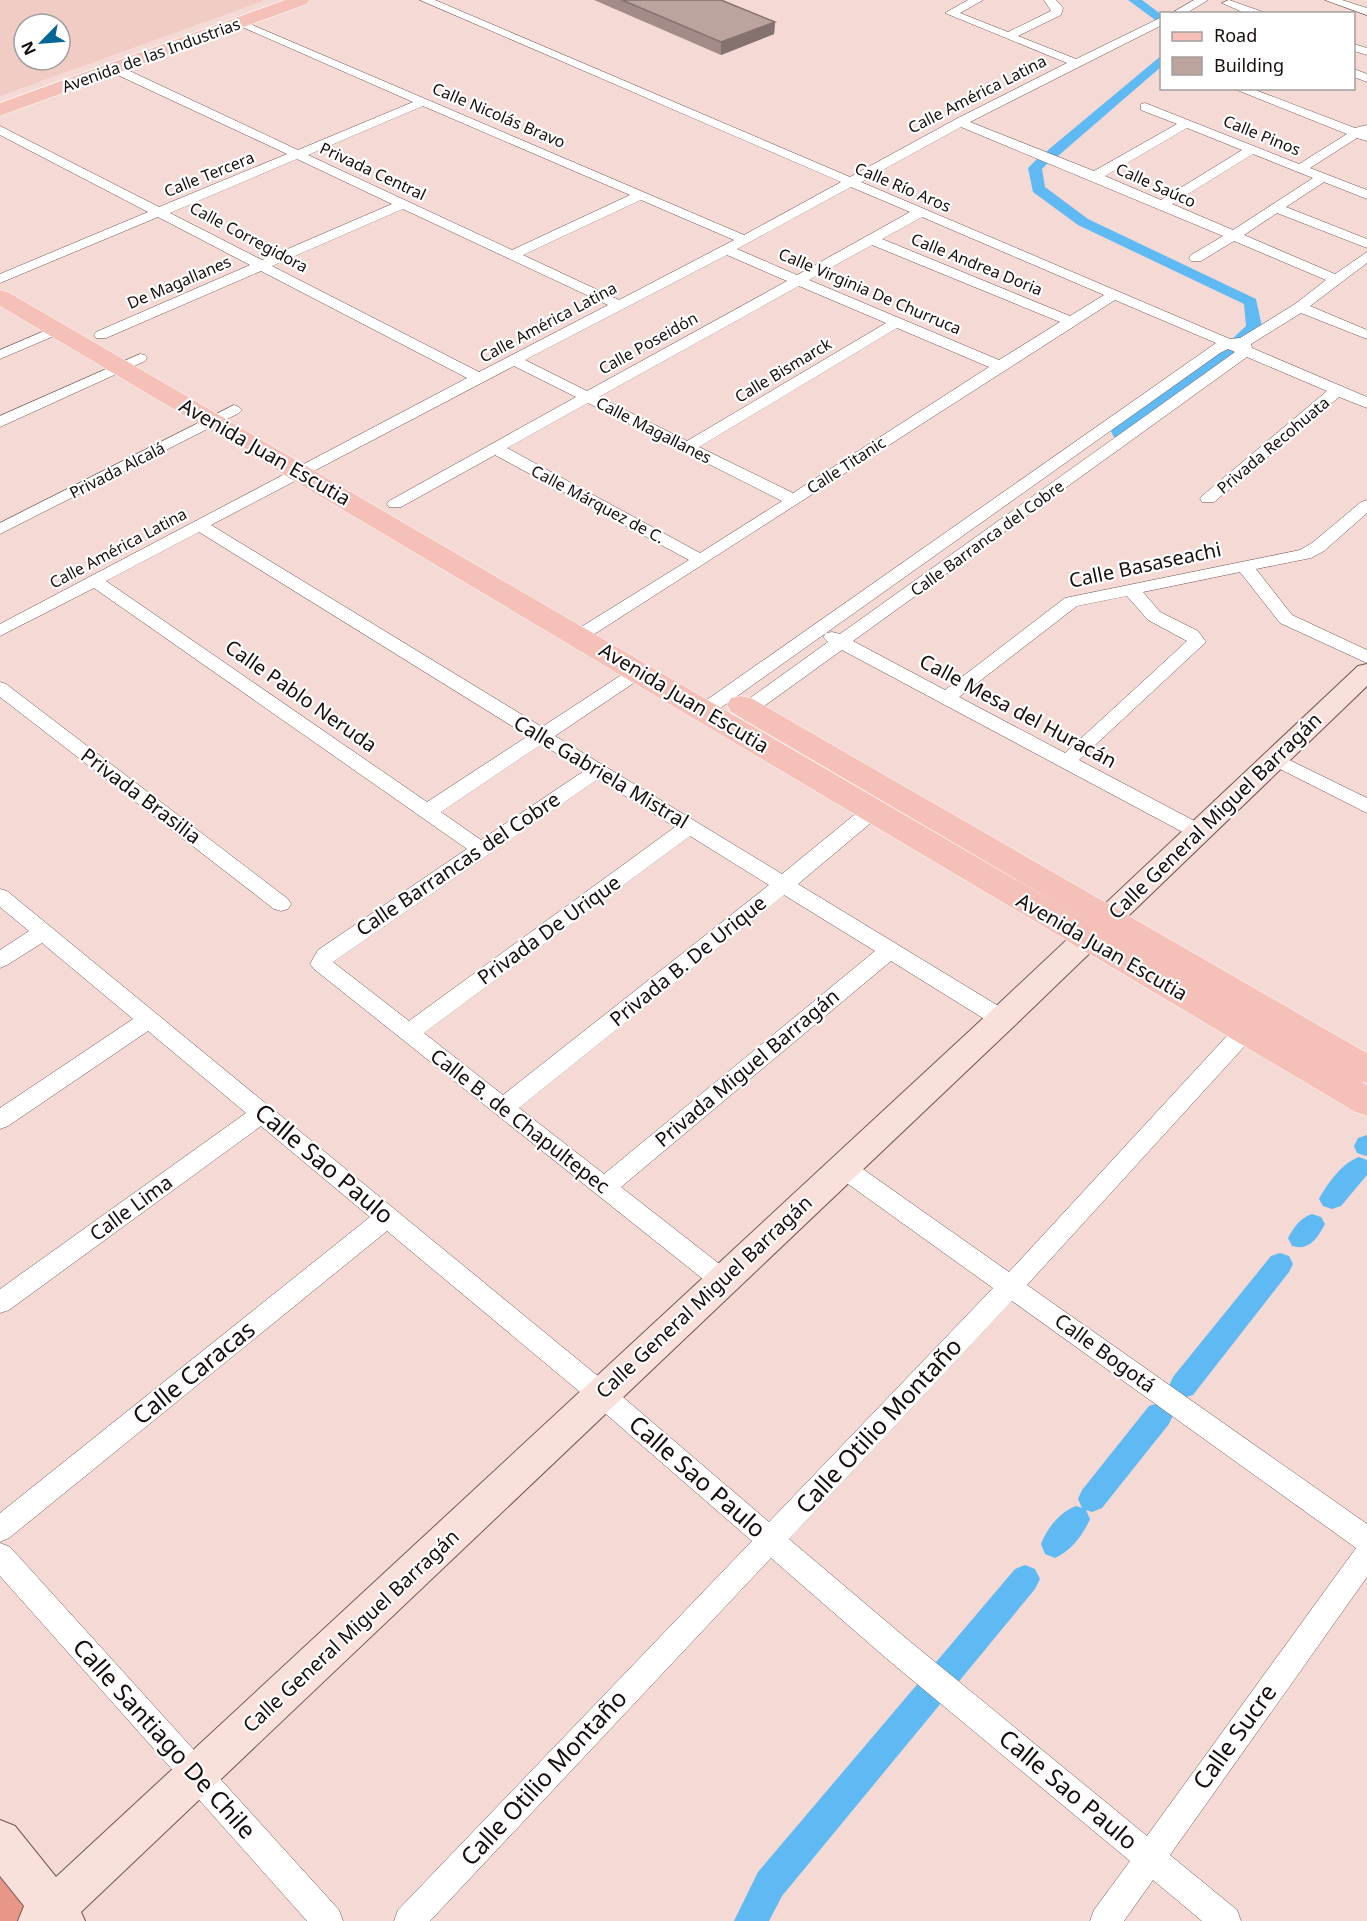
<svg xmlns="http://www.w3.org/2000/svg" width="1367" height="1921" font-family="'Noto Sans',sans-serif">
	<style>
		.built { fill: #f0ccc5; fill-rule: evenodd }
		.green { fill: #e89688 }
		.lines { fill: none; stroke-linecap: round; stroke-linejoin: round }
		.canal { fill: #5fbaf4; fill-rule: evenodd }
		.street-casing { stroke: #6e5753; stroke-width: 1 }
		.secondary-casing { stroke: #6e5753; stroke-width: 2 }
		.primary-casing { stroke: #fff; stroke-width: 1 }
		.street { fill: #fff; fill-rule: evenodd }
		.secondary { fill: #fae0db; fill-rule: evenodd }
		.primary { fill: #f5c0b7; fill-rule: evenodd }
		.wall { fill: #a38c88 }
		.shaded-wall { fill: #84726f }
		.building { fill: #bda39e; stroke: #84726f; stroke-width: 1.5 }
		.labels { text-anchor: middle; stroke-width: 4.5; stroke-linejoin: round; paint-order: stroke }
		.far-street-label { font-size: 16px; fill: #160d0c; stroke: #fff }
		.street-label { font-size: 20px; fill: #160d0c; stroke: #fff }
		.near-street-label { font-size: 24px; fill: #160d0c; stroke: #fff }
	</style>
	<rect width="100%" height="100%" fill="#f5d9d4"/>
	<path class="built" d="M0 0H266L0 96ZM24 24H60V60H24Z"/>
	<path class="green" d="M0 1841 40 1921H0Z"/>
	<g class="lines">
		<path class="canal" d="M1128 0H1142L1162 15V25Z
			M1162 55V66L1058 156H1048L1046 153 1048 150Z
			M1043 157 1050 161 1042 169 1045 187 1088 219 1256 299 1262 327 1247 341H1235L1233 338 1246 326 1244 304 1078 225 1033 192 1028 168 1038 158Z
			M1232 342 1240 347 1223 364 1128 432 1126 437H1114L1111 431 1113 427 1211 358 1226 344Z
			M1367 1135V1155L1366 1156 1357 1153 1354 1146 1358 1138Z
			M1359 1157 1367 1160V1175L1341 1206 1332 1209 1323 1206 1319 1199C1327 1184 1343 1162 1359 1157Z
			M1312 1214 1321 1217 1325 1224C1317 1239 1309 1251 1292 1246L1288 1238C1294 1227 1300 1218 1312 1214Z
			M1280 1253 1289 1256 1293 1264 1289 1272 1193 1395 1183 1398 1173 1395 1169 1386 1173 1377 1271 1256Z
			M1159 1403 1169 1406 1173 1415 1169 1424 1102 1508 1092 1512 1086 1510 1090 1519C1083 1535 1071 1551 1055 1558L1045 1554 1041 1544C1047 1528 1060 1512 1076 1506L1082 1508 1078 1499 1082 1490 1149 1406Z
			M1025 1565 1035 1569 1040 1579 1035 1589 782 1896 769 1921H734L758 1872 1015 1569Z"/>
		<g class="street-casing">
			<path id="street" d="M420 0H435L850 177 956 119 1067 63 945 13 968 0H983L960 13 1008 32 1051 11 1044 0H1056L1063 8 1061 15 1018 36 1076 59 1162 17V25L970 122 1094 171 1177 124 1141 110V104L1145 103 1299 164 1347 134 1232 88H1250L1355 128 1367 125V141L1357 138 1310 168 1367 190V199L1324 182 1286 207 1367 239V248L1277 213 1244 235 1335 274 1367 252V263L1310 306 1367 330V339L1301 313 1251 344 1252 348 1367 397V408L1339 397 1214 502H1202L1200 499 1202 496 1327 391 1247 357 853 641 945 690 1065 598 1300 550 1312 543 1361 502 1367 500V513L1324 551 1311 558 1256 569 1292 615 1367 650V663L1280 623 1240 572 1143 592 1160 612 1198 631 1206 642 1079 760 1204 826 1207 831 1204 836 1197 838 1190 836 842 650 735 727H721L719 723 721 719 828 642 823 637 826 633 832 632 840 634 1235 352 1228 349 1220 353 712 714H698L696 710 698 706 1216 343 1115 300 585 640H573L570 636 573 632 689 560 495 455 401 507H389L387 504 389 501 576 397 514 366 211 525 542 727 632 668H644L647 672 644 676 555 736 782 874 865 806 872 804 879 806 882 811 879 816 798 884 1010 1013 1013 1019 1010 1025 1002 1027 994 1025 891 961 621 1187 731 1273 734 1280 731 1287 722 1290 713 1287 314 969 310 964 318 950 467 849 94 588 0 636V624L467 378 261 271 106 338H96L94 335 96 332 250 265 158 217 0 283V274L148 212 0 135V126L159 207 287 154 109 71V65H117L298 150 413 102 233 23 239 20 243 21 744 235 841 182ZM423 106 630 195 512 250 308 155ZM961 127 1223 236 1191 255 1189 258 1191 261H1201L1234 241 1326 280 1295 304 1240 338 1230 339 861 182ZM1187 128 1242 150 1161 200 1105 176ZM1253 154 1313 178 1233 230 1172 204ZM297 159 392 204 262 260 170 213ZM851 187 910 212 797 275 737 249ZM641 200 734 240 619 300 523 255ZM403 209 608 305 479 372 272 266ZM922 217 1104 295 1070 316 882 239ZM872 245 1060 322 999 360 809 280ZM727 255 787 281 587 391 525 360ZM799 286 886 323 687 441 599 397ZM897 328 989 367 793 493 699 447ZM588 403 782 501 700 553 507 448ZM199 532 528 736 427 802 106 581ZM1127 596 1148 620 1187 641 1065 753 959 697 1077 606ZM542 744 584 771 481 840 441 812ZM598 779 675 827 409 1021 333 962ZM690 836 769 885 503 1095 424 1033ZM784 895 875 951 604 1174 519 1108Z
				M1194 0H1208L1185 14H1170Z
				M1229 0 1263 12 1264 14H1247L1222 3Z
				M1325 0H1342L1367 8V15Z
				M1354 44 1367 48V55L1354 51Z
				M1354 69 1367 74V82L1354 77Z
				M56 326 61 327 63 330 61 333 0 359V350Z
				M140 354 145 355 147 358 145 361 0 427V416Z
				M234 405 239 407 242 410 239 413 0 534V523Z
				M0 682 6 684 288 899 291 904 288 909 281 911 274 909 0 697Z
				M1275 753 1367 798V813L1268 763 1266 759 1268 755Z
				M0 889 7 891 610 1386 769 1522 993 1288 834 1174 830 1167 834 1160 842 1158 850 1160 1009 1272 1237 1025 1245 1023 1253 1025 1256 1031 1253 1037 1027 1285 1367 1524V1577L1170 1855 1237 1910 1241 1921H1202L1153 1880 1124 1921H1090L1094 1910 1130 1861 887 1659 771 1558 430 1921H394L398 1910 752 1541 592 1402 387 1231 9 1538 0 1542V1513L370 1217 261 1126 9 1310 0 1313V1289L246 1113 148 1031 8 1126 0 1129V1108L133 1019 42 943 7 965 0 968V950L29 931 0 907ZM1012 1301 1356 1548 1147 1836 907 1639 789 1539Z
				M0 1543 10 1547 339 1910 343 1921H307L0 1576Z"/>
		</g>
		<g class="secondary-casing">
			<path id="secondary" d="M1367 664V686L1013 1027 81 1912 85 1921H18L24 1906 0 1876V1820L15 1826 56 1877 991 1011 1358 666Z"/>
		</g>
		<g class="primary-casing">
			<path id="primary" d="M285 0H310L307 4 0 116V103Z
				M0 290 8 292 1097 927 731 712 727 705 731 698 741 696 751 698 1367 1053V1083L1361 1082 1367 1085V1116L1355 1112 0 306Z"/>
		</g>
		<use href="#street" class="street"/>
		<use href="#secondary" class="secondary"/>
		<use href="#primary" class="primary"/>
	</g>
	<path class="wall" d="M594 0H721L775 22 774 34 721 55Z"/>
	<path class="shaded-wall" d="M775 22 774 34 721 55V42Z"/>
	<path class="building" d="M622 0H721L775 22 721 42Z"/>
	<g class="labels">
		<g class="far-street-label">
			<text transform="translate(151 55) rotate(-20)" y="6">Avenida de las Industrias</text>
			<text transform="translate(977 94) rotate(-27)" y="6">Calle América Latina</text>
			<text transform="translate(499 115) rotate(23)" y="6">Calle Nicolás Bravo</text>
			<text transform="translate(1262 135) rotate(22)" y="6">Calle Pinos</text>
			<text transform="translate(373 171) rotate(25)" y="6">Privada Central</text>
			<text transform="translate(209 174) rotate(-22)" y="6">Calle Tercera</text>
			<text transform="translate(1156 185) rotate(24)" y="6">Calle Saúco</text>
			<text transform="translate(903 187) rotate(23)" y="6">Calle Río Aros</text>
			<text transform="translate(249 237) rotate(28)" y="6">Calle Corregidora</text>
			<text transform="translate(977 264) rotate(22)" y="6">Calle Andrea Doria</text>
			<text transform="translate(179 282) rotate(-23)" y="6">De Magallanes</text>
			<text transform="translate(870 291) rotate(23)" y="6">Calle Virginia De Churruca</text>
			<text transform="translate(548 322) rotate(-28)" y="6">Calle América Latina</text>
			<text transform="translate(648 343) rotate(-29)" y="6">Calle Poseidón</text>
			<text transform="translate(783 370) rotate(-31)" y="6">Calle Bismarck</text>
			<text transform="translate(654 430) rotate(27)" y="6">Calle Magallanes</text>
			<text transform="translate(1273 445) rotate(-40)" y="6">Privada Recohuata</text>
			<text transform="translate(846 465) rotate(-33)" y="6">Calle Titanic</text>
			<text transform="translate(117 470) rotate(-27)" y="6">Privada Alcalá</text>
			<text transform="translate(598 504) rotate(28)" y="6">Calle Márquez de C.</text>
			<text transform="translate(987 538) rotate(-36)" y="6">Calle Barranca del Cobre</text>
			<text transform="translate(118 548) rotate(-28)" y="6">Calle América Latina</text>
		</g>
		<g class="street-label">
			<text transform="translate(265 452) rotate(30)" y="7">Avenida Juan Escutia</text>
			<text transform="translate(1145 565) rotate(-12)" y="7">Calle Basaseachi</text>
			<text transform="translate(301 696) rotate(35)" y="7">Calle Pablo Neruda</text>
			<text transform="translate(684 698) rotate(31)" y="7">Avenida Juan Escutia</text>
			<text transform="translate(1018 711) rotate(28)" y="7">Calle Mesa del Huracán</text>
			<text transform="translate(601 772) rotate(31)" y="7">Calle Gabriela Mistral</text>
			<text transform="translate(141 796) rotate(37)" y="7">Privada Brasilia</text>
			<text transform="translate(1215 816) rotate(-44)" y="7">Calle General Miguel Barragán</text>
			<text transform="translate(458 864) rotate(-34)" y="7">Calle Barrancas del Cobre</text>
			<text transform="translate(549 930) rotate(-36)" y="7">Privada De Urique</text>
			<text transform="translate(1102 947) rotate(30)" y="7">Avenida Juan Escutia</text>
			<text transform="translate(688 961) rotate(-39)" y="7">Privada B. De Urique</text>
			<text transform="translate(747 1068) rotate(-40)" y="7">Privada Miguel Barragán</text>
			<text transform="translate(520 1121) rotate(38)" y="7">Calle B. de Chapultepec</text>
			<text transform="translate(131 1208) rotate(-36)" y="7">Calle Lima</text>
			<text transform="translate(704 1297) rotate(-43)" y="7">Calle General Miguel Barragán</text>
			<text transform="translate(1105 1353) rotate(36)" y="7">Calle Bogotá</text>
			<text transform="translate(351 1631) rotate(-43)" y="7">Calle General Miguel Barragán</text>
		</g>
		<g class="near-street-label">
			<text transform="translate(324 1164) rotate(40)" y="8">Calle Sao Paulo</text>
			<text transform="translate(194 1373) rotate(-39)" y="8">Calle Caracas</text>
			<text transform="translate(879 1426) rotate(-47)" y="8">Calle Otilio Montaño</text>
			<text transform="translate(697 1477) rotate(41)" y="8">Calle Sao Paulo</text>
			<text transform="translate(1235 1737) rotate(-54)" y="8">Calle Sucre</text>
			<text transform="translate(164 1739) rotate(48)" y="8">Calle Santiago De Chile</text>
			<text transform="translate(544 1778) rotate(-47)" y="8">Calle Otilio Montaño</text>
			<text transform="translate(1068 1790) rotate(40)" y="8">Calle Sao Paulo</text>
		</g>
	</g>
	<rect x="1160" y="12" width="195" height="78" fill="#ffffff" stroke="#a29e9e" stroke-width="1.5"/>
	<rect x="1172" y="32" width="30" height="9" fill="#f5c0b7" stroke="#a29e9e" stroke-width="1.5"/>
	<text x="1214" y="42" font-size="18" fill="#160d0c">Road</text>
	<rect x="1172" y="57" width="30" height="18" fill="#bda39e" stroke="#a29e9e" stroke-width="1.5"/>
	<text x="1214" y="72" font-size="18" fill="#160d0c">Building</text>
	<g transform="translate(42 42) rotate(245)"><circle r="28" fill="#ffffff" stroke="#a29e9e" stroke-width="1.5"/>
	<path d="M0-4.5L10 22L0 15L-10 22Z" fill="#066696"/>
	<text y="-9" font-size="16" font-weight="bold" text-anchor="middle" fill="#160d0c">N</text>
	</g>
</svg>
